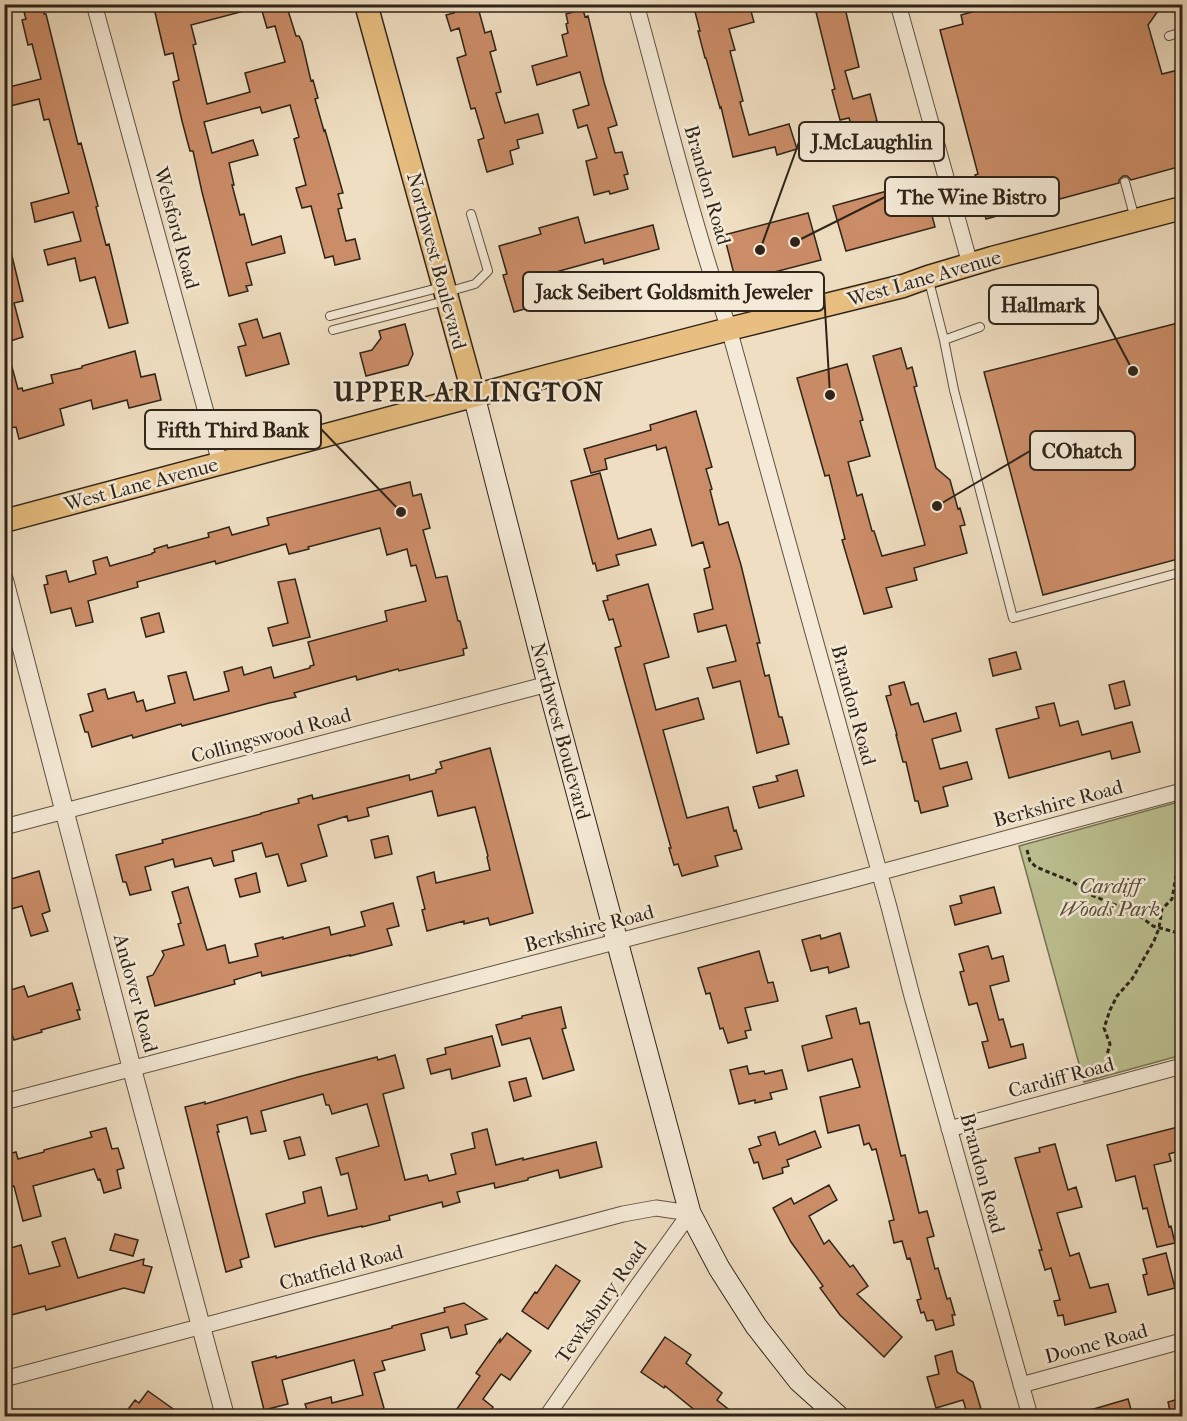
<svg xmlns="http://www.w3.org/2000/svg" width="1187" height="1421" font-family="'IM FELL French Canon',serif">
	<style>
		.green { fill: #bcc091; stroke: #757255; stroke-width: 1.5 }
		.building { fill: #cb8d68; stroke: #2e2419; stroke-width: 1.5 }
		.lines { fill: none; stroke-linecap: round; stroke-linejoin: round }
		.service-casing { stroke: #5e5243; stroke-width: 10 }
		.minor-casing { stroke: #5e5243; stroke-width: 17 }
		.tertiary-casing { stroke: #5e5243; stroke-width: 20 }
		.secondary-casing { stroke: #2e2419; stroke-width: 23 }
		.primary-casing { stroke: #2e2419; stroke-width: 25 }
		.path { stroke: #2e2419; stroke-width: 3; stroke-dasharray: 4.5 3; stroke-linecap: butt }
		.service { stroke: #f5ead7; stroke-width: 8 }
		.minor { stroke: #f5ead7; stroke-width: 15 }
		.tertiary { stroke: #f5ead7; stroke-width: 18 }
		.secondary { stroke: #f5ead7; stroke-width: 21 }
		.primary { stroke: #e8bf80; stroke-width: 22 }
		.labels { text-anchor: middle; stroke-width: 5; stroke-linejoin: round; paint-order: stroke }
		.street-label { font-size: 20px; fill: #2e2419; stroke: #f5ead7 }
		.park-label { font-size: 20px; font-style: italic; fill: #524b37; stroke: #f5ead7 }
		.district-label { font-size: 26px; font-weight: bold; letter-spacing: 1.5px; fill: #2e2419; stroke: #f5ead7 }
		.leader { fill: none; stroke: #2e2419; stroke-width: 2 }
		.callout-dot { fill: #2e2419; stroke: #f5ead7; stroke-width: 2 }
		.callout { fill: #f5ead7; stroke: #2e2419; stroke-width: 2 }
		.callout-label { font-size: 21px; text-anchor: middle; font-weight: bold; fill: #2e2419 }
	</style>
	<rect width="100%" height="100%" fill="#efdec1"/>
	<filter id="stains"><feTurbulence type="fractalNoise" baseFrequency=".00333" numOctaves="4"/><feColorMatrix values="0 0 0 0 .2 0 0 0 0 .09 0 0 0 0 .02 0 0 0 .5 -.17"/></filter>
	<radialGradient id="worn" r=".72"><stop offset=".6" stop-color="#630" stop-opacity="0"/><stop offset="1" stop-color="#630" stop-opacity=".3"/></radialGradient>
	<path class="green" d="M1182 801V1055L1084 1082 1019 846Z"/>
	<path class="building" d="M38 4H42L44 14H46L78 144 81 143 98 206 96 207 106 245 109 244 128 323 109 328 95 277 80 281 75 258 48 265 44 250 81 241 73 212 35 222 31 203 69 193 49 119 44 120 39 99 10 106 5 88 41 79 32 44 28 45 22 20 26 19 23 8Z
		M153 4H248V10L191 25 196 44 193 45 207 104 250 92 245 73 285 62 275 26 267 28 260 4H286L296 36H299L302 42 311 81 313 80 318 98 315 99 324 131 325 130 343 193 338 194 342 208 338 209 346 241 355 239 360 259 335 265 333 256 325 258 311 206 302 208 296 188 306 185 294 139 299 137 290 105 262 113 260 107 204 122 212 153 253 140 258 155 229 163 234 185H232L240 215 244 214 252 245 281 236 285 253 246 263 252 285 246 286 248 291 229 296 202 192 193 151H190L182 121 173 82 179 80 173 53 165 55Z
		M452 4H477L485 33 491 31 496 50 490 52 501 92 496 93 505 123 538 114 543 133 517 140 519 148 510 151 513 164 487 172 478 140 484 138 475 108 471 109 457 58 466 55 459 28 451 31 446 15 454 13Z
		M693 4H749L754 22 729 29 735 50 730 51 743 101 740 102 749 135 789 124 797 149 777 155 775 147 733 157 721 107 720 108 706 58H705L698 31H700Z
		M814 4H844L859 67 845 71 853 99 870 94 877 121 852 128 849 118 840 120 832 90 835 89Z
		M1000 4H1163L1148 25 1162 74 1182 69V166L1131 180 1127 176H1123L1119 180V183L986 219 975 175 978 174 940 30 963 24 961 15Z
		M583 9 585 17 588 16 604 82 617 125 608 128 615 153 622 152 628 174 624 175 628 189 610 194 609 191 594 195 586 161 597 158 587 125 578 128 573 110 589 105 580 72 537 85 532 66 567 56 562 35 568 33 566 24 568 23 566 14Z
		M923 181 935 227 846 251 833 206Z
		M808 213 821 260 736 282 724 235Z
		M578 217 585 243 653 225 659 249 604 264 603 259 545 275 551 296 537 300 538 305 514 312 503 275 507 274 499 246 541 234 539 228Z
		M10 248 23 301 14 303 23 337 4 343V249Z
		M257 319 263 338 280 333 289 364 246 376 238 347 246 345 239 324Z
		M1182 322V454L1177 455 1182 476V558L1043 595 984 372Z
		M405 324 413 354 408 365 366 376 360 353 372 350 381 338 379 331Z
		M901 348 907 369 912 367 917 386 914 387 936 468 950 480 958 509 960 508 965 525 960 526 967 553 914 568 917 580 886 588 892 607 864 614 842 540 845 539 829 475 825 476 797 378 847 364 863 420 860 421 870 456 848 462 857 496 862 494 872 531H874L882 556 925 545 873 356Z
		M135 351 141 377 155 374 161 400 129 408 127 400 93 409 91 400 60 409 64 425 19 439 16 427 9 428 4 413V356H9L18 389 22 388 23 391 53 383 51 375 82 368V366Z
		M696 411 712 467 706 469 712 489 710 490 719 525 728 522 741 565 760 643H757L765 676 769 675 779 717H782L789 744 757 753 740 681 713 688 707 668 736 661 726 625 698 632 694 614 713 609 704 569 710 567 703 542 692 546 666 447 657 450 656 445 605 459 607 469 591 473 584 449 651 430 650 425Z
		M600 473 618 539 651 529 656 545 616 555 619 565 597 571 595 563 593 564 571 481Z
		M410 482 413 496 421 494 430 528 423 530 436 578 447 576 458 621H460L467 648 463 649 464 655 399 671 398 669 357 680 356 676 294 693 296 697 269 703 182 726 181 724 133 738 132 735 92 747 88 732H85L80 715 93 711 88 694 105 689 108 699 134 692 137 702 143 700 146 711 175 703 168 676 186 672 194 700 229 691 224 672 242 667 244 675 271 667 274 678 310 668V666L314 665 308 642 387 621 385 611 426 601 416 565 411 566 407 549 387 555 380 528 308 547 309 549 289 554 286 544 216 564 215 561 137 582 138 587 88 601 93 622 76 626 71 608 51 613 44 585 48 584 46 576 66 571 69 582 96 574 93 561 107 557 110 566 152 554V553L155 552 154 549 167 545 168 548 209 537 208 533 219 530 229 527 232 535 269 525 267 518Z
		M295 579 310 637 273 646 268 628 288 623 278 582Z
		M648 584 669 657 644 664 656 710 698 698 704 719 663 730 687 818 728 807 734 831 736 830 742 849 715 856 718 866 682 876 678 864 674 865 669 848H671L615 648 621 646 613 619 609 620 603 601 608 600 607 596Z
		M159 613 164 632 146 637 141 618Z
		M1016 652 1021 669 993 676 989 659Z
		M1124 681 1130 705 1115 709 1109 685Z
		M904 682 911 705 918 703 924 722 956 713 961 731 932 739 940 769 967 762 972 779 943 787 948 806 921 813 918 801H915L906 762H903L896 735H897L886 696 891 695 889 686Z
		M1054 703 1060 726 1078 721 1082 735 1132 722 1140 752 1112 759 1110 751 1009 778 996 729 1039 718 1036 707Z
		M490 748 533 913 490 925 488 918 464 924V921L427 931 422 910 425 909 417 877 434 872 436 883 490 870 487 857 488 856 475 807 438 816 432 791 367 808 369 816 348 821 347 816 318 825 327 856 301 864 306 881 288 886 278 854 266 857 262 843 232 851 234 861 214 866 211 858 175 867 173 859 145 867 151 890 130 895 126 882H123L116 855 163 843 162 840 261 814V813L299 803 298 799 312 795 313 799 409 775 410 780 436 773V770L442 768 440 762Z
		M797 770 804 796 759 808 753 787 778 781 776 776Z
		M388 836 392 854 375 858 371 840Z
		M39 871 50 911 42 914 48 931 31 936 22 906 4 911V881Z
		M256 873 260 892 240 897 235 879Z
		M188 887 207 950 225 945 229 963 258 956 255 944 283 937V939L329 927 331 935 365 926 361 912 393 903 399 926 387 929 392 945 350 956V955L262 976 261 972 234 980 235 984 155 1006 147 977 153 975 164 955 162 951 184 945 178 924 181 923 172 892Z
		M994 887 1001 913 955 925 950 906 962 903 960 896Z
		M840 933 849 967 829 973 828 967 811 971 802 940 820 935 821 939Z
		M988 946 992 959 1003 956 1009 981 990 986 999 1020 1003 1019 1011 1047 1023 1044 1026 1058 989 1068 982 1042 988 1041 977 1003 969 1005 960 972 964 971 959 954Z
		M759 951 768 983 773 982 778 1001 745 1008 751 1030 745 1031 747 1038 728 1043 723 1028 720 1029 710 993 706 994 698 968Z
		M72 983 80 1010H77L80 1019 41 1030 42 1032 14 1040 4 1012V992L24 986 28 997Z
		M561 1007 566 1028 562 1029 574 1070 543 1079 530 1038 502 1045 496 1025 522 1018V1016Z
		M856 1008 860 1024 869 1022 901 1156 905 1155 919 1213 927 1211 934 1236 927 1238 935 1269 938 1268 947 1299 950 1298 955 1315H952L954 1325 936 1330 933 1320 927 1321 924 1312 921 1313 917 1300 921 1299 910 1258 907 1259 902 1241 894 1243 889 1221 894 1220 876 1149 872 1150 869 1143 864 1145 859 1125 828 1133 820 1097 860 1087 852 1059 808 1071 802 1046 832 1038 826 1016Z
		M492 1036 500 1066 452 1079 450 1069 431 1074 427 1059 446 1054 445 1048Z
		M395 1055 404 1088 383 1094 405 1180 427 1175 429 1181 456 1174 451 1154 475 1148 472 1133 487 1129 496 1165 523 1158V1160L596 1142 602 1167 560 1178 558 1170 528 1178V1180L495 1188 494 1183 457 1192 460 1202 443 1207 442 1202 389 1216 390 1220 362 1227V1226L314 1237 275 1247 266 1214 305 1203 303 1192 321 1187 328 1216 357 1209 348 1173 341 1175 336 1158 379 1146 367 1104 332 1114 329 1105H326L323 1094 261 1111 266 1131 251 1134 247 1117 217 1125 219 1132H217L249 1257 240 1260 242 1267 226 1272 185 1107 205 1102V1104L298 1077 377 1057 378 1060Z
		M747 1066 749 1074 764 1071 765 1074 782 1070 787 1089 770 1093 772 1099 755 1103V1100L739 1104 730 1070Z
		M526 1078 531 1096 514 1101 509 1082Z
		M1182 1126V1150L1169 1154 1171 1161 1154 1165 1169 1227 1171 1226 1175 1243 1157 1247 1147 1208 1143 1209 1135 1176 1116 1181 1107 1145Z
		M106 1128 112 1149 118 1148 124 1168 117 1170 121 1188 104 1193 100 1179 98 1180 94 1169 33 1186 41 1216 23 1221 14 1186 4 1188V1155L16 1152 18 1159 44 1152V1150L92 1137 90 1132Z
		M815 1131 821 1147 787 1160 789 1166 782 1168 783 1173 763 1179 758 1162 754 1163 749 1149 761 1145 758 1137 775 1132 779 1145Z
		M300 1137 305 1155 289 1159 284 1141Z
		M1055 1144 1068 1190 1076 1187 1082 1207 1057 1213 1070 1256 1079 1253 1090 1288 1108 1284 1116 1312 1065 1325 1063 1315 1058 1316 1054 1301 1060 1300 1051 1268 1045 1270 1039 1250H1042L1015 1158 1040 1152 1039 1148Z
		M829 1185 837 1200 809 1216 824 1244 829 1240 850 1267 853 1265 868 1286 857 1294 902 1337 884 1357 840 1315 820 1288 823 1286 791 1242 773 1208 791 1198 794 1204Z
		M115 1234 138 1240 133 1256 110 1250Z
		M65 1238 78 1278 144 1259 143 1265 152 1267 144 1293 124 1288 46 1310 45 1306 4 1317V1250L21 1245 29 1274 60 1266 52 1242Z
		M1166 1253 1175 1288 1148 1295 1143 1275 1147 1274 1143 1259Z
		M556 1265 580 1281 548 1329 522 1311 535 1292 537 1293Z
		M464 1303 487 1319 465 1325 467 1334 451 1338 448 1327 421 1334 425 1350 382 1361 385 1370 374 1373 384 1408 373 1416H300V1411L307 1410 305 1404 331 1397 332 1403 363 1395 354 1360 282 1380 288 1404 264 1410 252 1362 276 1356V1358L392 1328V1326L445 1312 444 1308Z
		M507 1333 531 1351 510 1380 501 1374 483 1399 493 1407 486 1416H452L480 1376 476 1373 500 1339V1342Z
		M665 1337 691 1355 686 1363 722 1393 717 1400 737 1416H702L665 1386 664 1388 641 1372Z
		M952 1351 957 1372 973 1382 981 1409 967 1413 963 1400 936 1408 927 1377 939 1374 935 1356Z
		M148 1391 183 1416H123L135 1400 139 1403Z
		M1182 1398V1416H1171L1168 1402Z
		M1128 1399 1133 1416H1081L1080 1413Z"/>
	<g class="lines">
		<g class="service-casing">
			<path id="service" d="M1169 36 1182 32
				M1125 182 1135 219
				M929 281 944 340 954 390 1013 618 1182 572
				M447 292 475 284 488 271 471 214
				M330 316 442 287
				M333 330 445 301
				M944 340 980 327"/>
		</g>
		<g class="minor-casing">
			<path id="minor" d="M94 4 220 463
				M636 4C666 113 693 223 729 329L889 907 912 996 1030 1416
				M898 4 970 264
				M4 827 548 684
				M4 1102 848 881 1182 791
				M949 1129 1182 1066
				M4 1379 623 1214 656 1208 690 1213 636 1288 547 1416
				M1021 1385 1182 1341"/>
		</g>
		<g class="tertiary-casing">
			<path id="tertiary" d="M4 580 132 1069 225 1416"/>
		</g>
		<g class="secondary-casing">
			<path id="secondary" d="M474 396 548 684 690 1213 719 1268 756 1326 799 1381 838 1416"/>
		</g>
		<g class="primary-casing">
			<path id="primary" d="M366 4 474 396
				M4 521 548 376 729 329 903 286 928 277 992 258 1182 208"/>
		</g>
		<path class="path" d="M1027 850 1030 861 1036 867 1073 882 1089 894 1137 914 1153 926 1182 934
			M1107 1068V1055L1110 1044 1104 1028 1110 1010 1117 996 1132 979 1154 941 1159 928 1162 909 1172 899 1176 876 1182 859"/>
		<use href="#service" class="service"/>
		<use href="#minor" class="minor"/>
		<use href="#tertiary" class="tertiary"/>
		<use href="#secondary" class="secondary"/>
		<use href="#primary" class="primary"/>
	</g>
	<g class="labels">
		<g class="street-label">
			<text transform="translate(708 185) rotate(74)" y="7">Brandon Road</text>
			<text transform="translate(177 228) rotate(75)" y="7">Welsford Road</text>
			<text transform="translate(437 261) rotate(75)" y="7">Northwest Boulevard</text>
			<text transform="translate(924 278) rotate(-16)" y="7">West Lane Avenue</text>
			<text transform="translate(141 484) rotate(-15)" y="7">West Lane Avenue</text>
			<text transform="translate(854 705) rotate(75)" y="7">Brandon Road</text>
			<text transform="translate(561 731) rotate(75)" y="7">Northwest Boulevard</text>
			<text transform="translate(271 735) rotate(-15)" y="7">Collingswood Road</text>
			<text transform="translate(1058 803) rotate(-15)" y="7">Berkshire Road</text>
			<text transform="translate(589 928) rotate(-15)" y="7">Berkshire Road</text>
			<text transform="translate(136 993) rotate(75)" y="7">Andover Road</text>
			<text transform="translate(1061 1077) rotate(-15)" y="7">Cardiff Road</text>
			<text transform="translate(983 1173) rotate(75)" y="7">Brandon Road</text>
			<text transform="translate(341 1267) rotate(-15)" y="7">Chatfield Road</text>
			<text transform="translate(601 1302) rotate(-55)" y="7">Tewksbury Road</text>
			<text transform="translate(1096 1343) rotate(-15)" y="7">Doone Road</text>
		</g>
		<g class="park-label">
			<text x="1110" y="893">Cardiff<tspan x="1110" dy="23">Woods Park</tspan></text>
		</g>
		<g class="district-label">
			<text x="469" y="401">UPPER ARLINGTON</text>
		</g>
	</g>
	<path class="leader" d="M760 250L799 142M795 242L885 197M830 395L824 292M1133 371L1098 305M401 512L321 429M937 506L1030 451"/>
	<g class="callout-dot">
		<circle cx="760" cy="250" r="6"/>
		<circle cx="795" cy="242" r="6"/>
		<circle cx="830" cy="395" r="6"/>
		<circle cx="1133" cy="371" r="6"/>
		<circle cx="401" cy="512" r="6"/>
		<circle cx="937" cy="506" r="6"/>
	</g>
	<g class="callout">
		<rect x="799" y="122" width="145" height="39" rx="6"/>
		<rect x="885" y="177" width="174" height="39" rx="6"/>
		<rect x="523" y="272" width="301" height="39" rx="6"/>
		<rect x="989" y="285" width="109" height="39" rx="6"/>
		<rect x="145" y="410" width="176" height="39" rx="6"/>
		<rect x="1030" y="431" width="105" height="39" rx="6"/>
	</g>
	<g class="callout-label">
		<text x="872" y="149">J.McLaughlin</text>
		<text x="972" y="204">The Wine Bistro</text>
		<text x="674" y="299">Jack Seibert Goldsmith Jeweler</text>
		<text x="1043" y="312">Hallmark</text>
		<text x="233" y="437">Fifth Third Bank</text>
		<text x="1082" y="458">COhatch</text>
	</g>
	<rect width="1187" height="1421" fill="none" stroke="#efdec1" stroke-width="24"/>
	<rect x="6" y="6" width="1175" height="1409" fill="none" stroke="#2e2419" stroke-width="3"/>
	<rect x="12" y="12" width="1163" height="1397" fill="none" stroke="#2e2419" stroke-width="1.5"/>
	<rect width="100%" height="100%" filter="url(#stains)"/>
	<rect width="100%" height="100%" fill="url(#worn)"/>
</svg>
